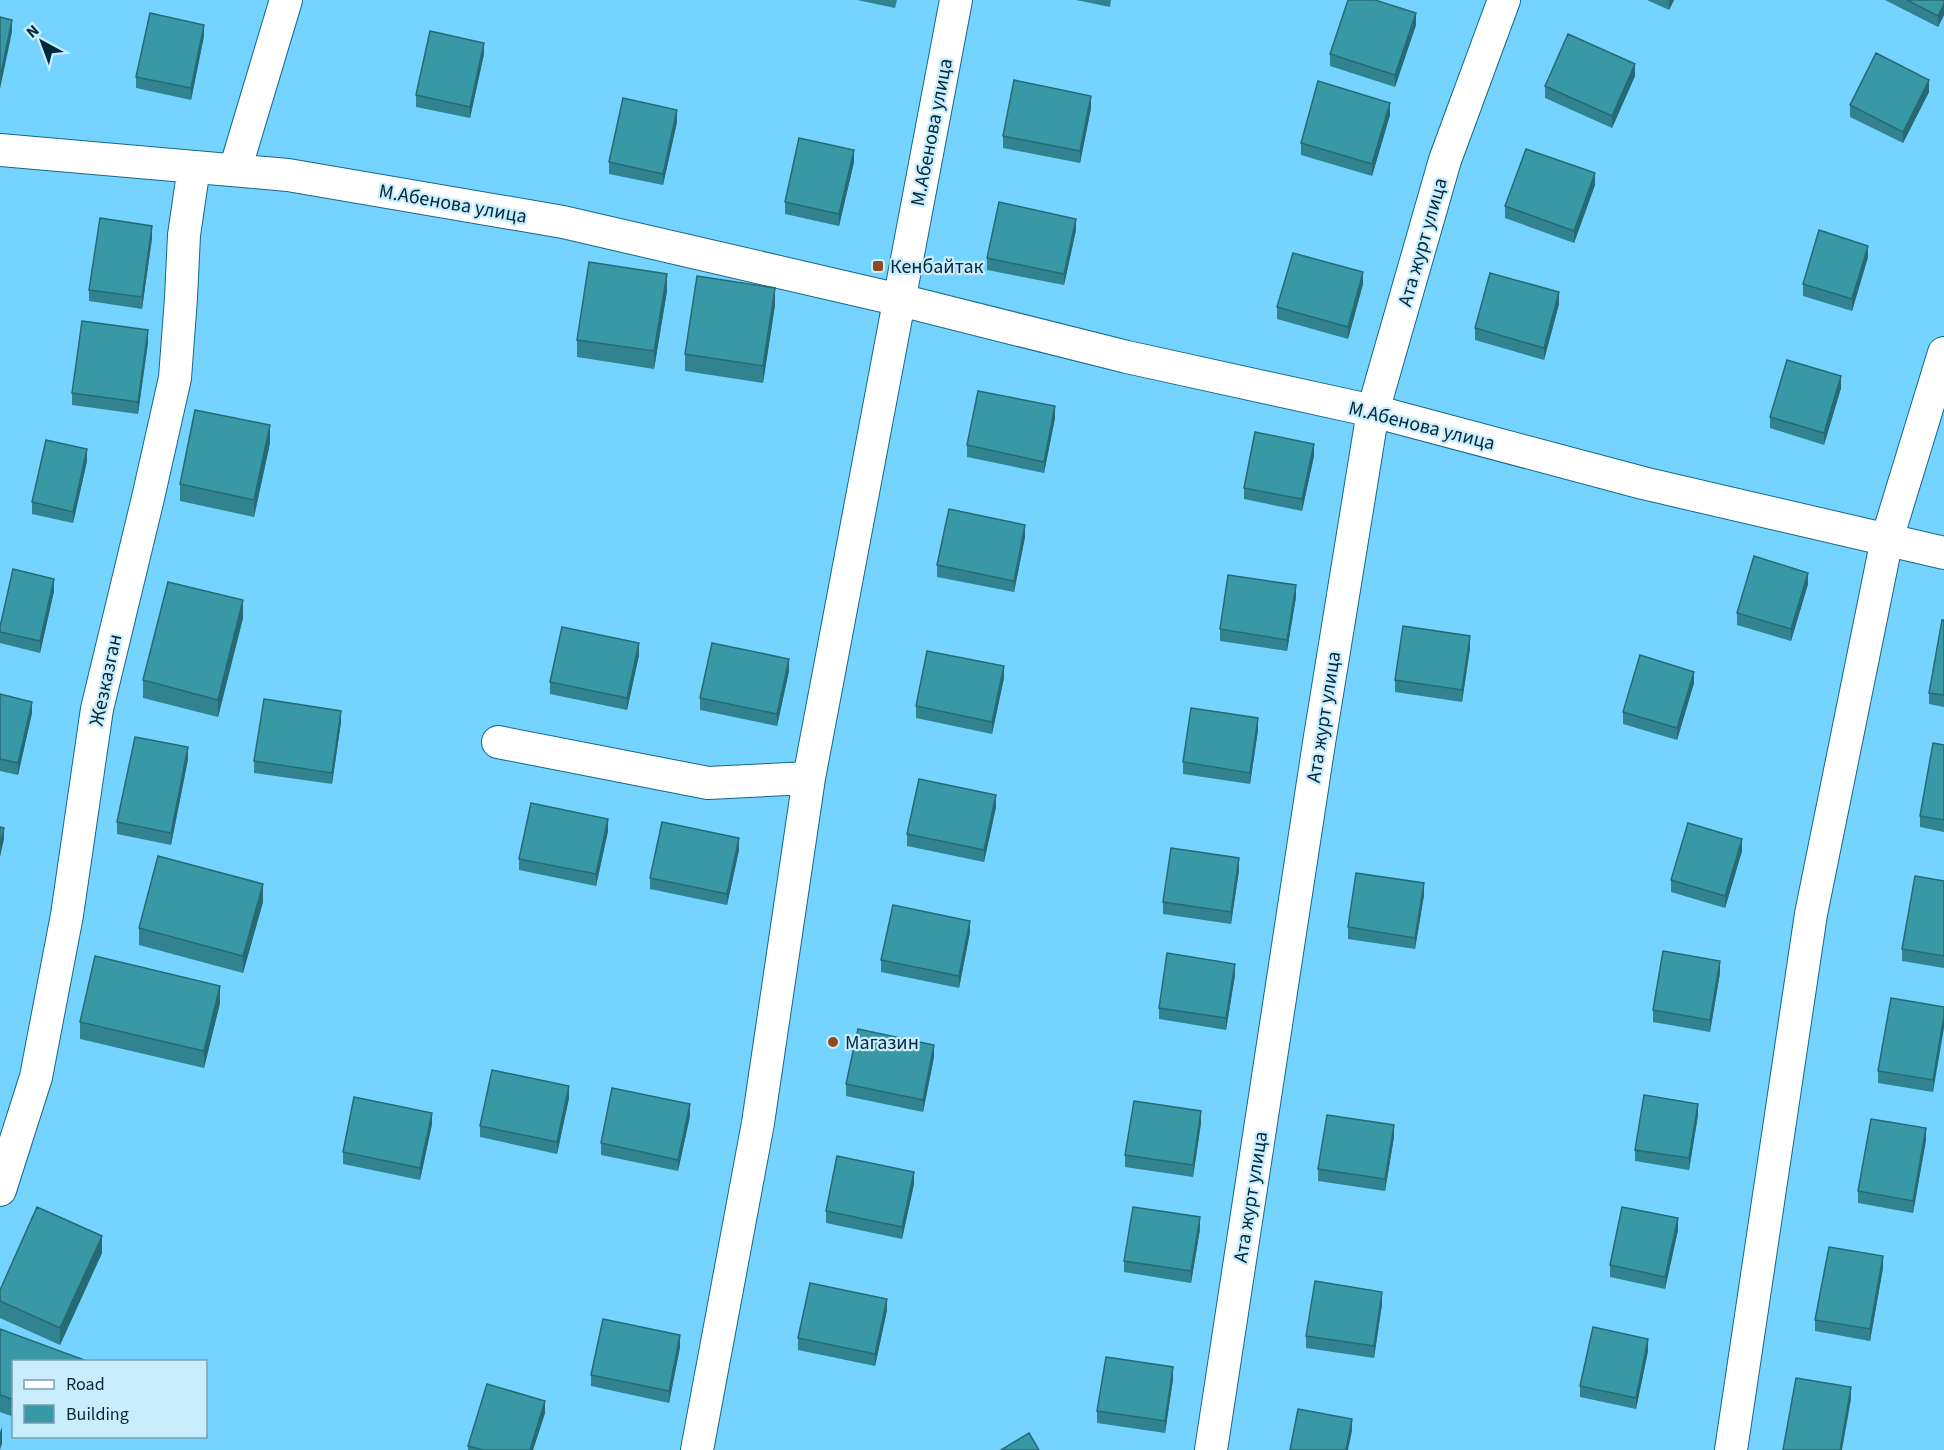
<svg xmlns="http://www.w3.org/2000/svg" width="1944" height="1450" font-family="'Source Sans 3',sans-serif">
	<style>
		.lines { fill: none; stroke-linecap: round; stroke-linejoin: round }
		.minor-casing { stroke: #176886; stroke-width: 34 }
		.minor { stroke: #fff; stroke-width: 32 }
		.wall { fill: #31838f }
		.shaded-wall { fill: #286a74 }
		.building { fill: #3998a6; stroke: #286a74; stroke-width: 1.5 }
		.poi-dot { fill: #8f4a20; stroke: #caedfe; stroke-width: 2 }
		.labels { text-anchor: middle; stroke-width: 4.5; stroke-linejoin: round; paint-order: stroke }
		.street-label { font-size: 20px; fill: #002a3b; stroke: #caedfe }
		.poi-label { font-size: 20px; fill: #002a3b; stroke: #caedfe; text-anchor: start }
	</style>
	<rect width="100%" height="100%" fill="#74d4ff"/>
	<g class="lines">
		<g class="minor-casing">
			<path id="minor" d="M0 150 288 175 563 222 900 300 1127 357 1373 411 1643 483 1944 553
				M235 170 286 0
				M498 742 708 783 809 778
				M0 1190 36 1077 67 915 97 709 148 498 175 378 181 298 184 235 194 167
				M697 1450 758 1123 809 778 956 0
				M1211 1450 1319 743 1373 411 1445 160 1504 0
				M1731 1450 1811 914 1887 539 1944 353"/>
		</g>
		<use href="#minor" class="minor"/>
	</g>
	<path class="wall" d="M857 0H897L895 8Z
		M1076 0H1111L1110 7Z
		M1647 0H1674L1669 10Z
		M1885 0H1944V15L1938 27Z
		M1416 25 1395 87 1330 66V54Z
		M204 36 191 100 136 88V77Z
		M484 54 470 118 416 107V95Z
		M1635 76 1612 128 1545 98V86Z
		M1929 92 1903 143 1850 117V105Z
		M1091 108 1080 163 1003 148V136Z
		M1390 115 1372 176 1301 155V143Z
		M677 122 663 185 609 174V162Z
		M854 162 839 226 785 214V202Z
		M1595 185 1574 243 1505 218V206Z
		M1076 230 1064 285 987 270V258Z
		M152 238 142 309 89 301V290Z
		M1868 257 1852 311 1803 296V284Z
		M1363 284 1348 339 1277 319V307Z
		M667 291 654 369 577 357V340Z
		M1559 304 1544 360 1475 340V328Z
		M775 305 763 383 685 371V354Z
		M148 342 138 414 72 405V393Z
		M1841 388 1824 445 1770 428V417Z
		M1055 418 1044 473 967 457V445Z
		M270 443 254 517 180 501V484Z
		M1314 456 1302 511 1244 499V488Z
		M87 461 73 523 32 514V502Z
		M1025 537 1014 592 937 577V565Z
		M1808 584 1791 641 1737 625V613Z
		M54 591 40 653 0 643V627Z
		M1296 597 1287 651 1220 641V629Z
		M243 618 218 717 143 698V680Z
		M1944 620V707L1929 704V693Z
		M1470 648 1462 702 1395 692V680Z
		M639 655 627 710 550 694V682Z
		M789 671 777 726 700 710V698Z
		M1004 678 992 734 916 718V706Z
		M1694 683 1677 740 1623 724V712Z
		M0 694 32 713 18 775 0 771Z
		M341 722 332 784 254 773V761Z
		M1258 730 1250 784 1183 774V762Z
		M1944 745V832L1920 827V816Z
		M188 759 171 845 117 834V822Z
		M996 807 984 862 907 846V834Z
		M608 831 596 886 519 870V859Z
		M739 850 727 905 650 889V878Z
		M1742 851 1725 908 1671 892V880Z
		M1239 870 1231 924 1163 914V902Z
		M1944 881V968L1902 961V949Z
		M1424 895 1415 949 1348 939V927Z
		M263 902 243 973 139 945V928Z
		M970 932 959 988 881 972V960Z
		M1720 973 1710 1032 1653 1022V1010Z
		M1235 975 1226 1030 1159 1019V1008Z
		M220 1003 204 1068 80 1039V1022Z
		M1944 1007 1933 1092 1878 1083V1071Z
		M934 1057 923 1112 846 1096V1084Z
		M569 1098 557 1154 480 1137V1126Z
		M1698 1115 1689 1170 1635 1161V1150Z
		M690 1116 678 1171 601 1155V1143Z
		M1201 1123 1193 1177 1125 1167V1155Z
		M432 1124 420 1180 343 1164V1152Z
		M1394 1137 1385 1191 1318 1181V1169Z
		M1926 1140 1913 1213 1858 1203V1191Z
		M914 1184 902 1239 826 1223V1211Z
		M1200 1229 1191 1283 1124 1272V1261Z
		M1678 1230 1665 1289 1610 1277V1265Z
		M102 1253 60 1345 0 1318V1290Z
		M1883 1268 1870 1341 1815 1331V1320Z
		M1382 1304 1374 1358 1306 1348V1336Z
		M887 1310 875 1366 798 1350V1338Z
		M0 1329 14 1362V1417L0 1412Z
		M680 1347 669 1403 591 1386V1375Z
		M1648 1351 1636 1409 1580 1397V1386Z
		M1173 1379 1165 1433 1097 1423V1411Z
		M545 1413 533 1450H468V1446Z"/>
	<path class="shaded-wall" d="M1669 0H1674L1669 10Z
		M1944 4V15L1938 27V16Z
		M1416 13V25L1395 87V75Z
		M12 20V32L0 89V78Z
		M204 25V36L191 100V88Z
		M484 43V54L470 118V107Z
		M1635 64V76L1612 128V116Z
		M1929 80V92L1903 143V132Z
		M1091 96V108L1080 163V151Z
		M1390 103V115L1372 176V164Z
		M677 110V122L663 185V174Z
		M854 150V162L839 226V214Z
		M1595 173V185L1574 243V231Z
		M1076 219V230L1064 285V274Z
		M152 226V238L142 309V297Z
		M1868 246V257L1852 311V299Z
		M1363 272V284L1348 339V327Z
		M667 274V291L654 369V351Z
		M775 288V305L763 383V366Z
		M1559 292V304L1544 360V348Z
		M148 330V342L138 414V402Z
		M1841 376V388L1824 445V433Z
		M1055 406V418L1044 473V462Z
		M270 425V443L254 517V500Z
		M1314 444V456L1302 511V499Z
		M87 449V461L73 523V512Z
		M1025 525V537L1014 592V581Z
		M1808 573V584L1791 641V629Z
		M54 579V591L40 653V641Z
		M1296 585V597L1287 651V640Z
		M243 600V618L218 717V700Z
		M1470 636V648L1462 702V690Z
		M639 643V655L627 710V698Z
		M789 659V671L777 726V714Z
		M1004 666V678L992 734V722Z
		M1694 672V683L1677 740V728Z
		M32 702V713L18 775V763Z
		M341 711V722L332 784V773Z
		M1258 718V730L1250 784V773Z
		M188 747V759L171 845V833Z
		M996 795V807L984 862V850Z
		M608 819V831L596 886V874Z
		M4 828V839L0 857V845Z
		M739 838V850L727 905V894Z
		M1742 839V851L1725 908V896Z
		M1239 858V870L1231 924V912Z
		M1424 883V895L1415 949V938Z
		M263 884V902L243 973V956Z
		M970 921V932L959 988V976Z
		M1720 961V973L1710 1032V1020Z
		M1235 964V975L1226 1030V1018Z
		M220 986V1003L204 1068V1051Z
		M1944 1016V1028L1933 1092V1080Z
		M934 1045V1057L923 1112V1100Z
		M569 1086V1098L557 1154V1142Z
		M690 1104V1116L678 1171V1160Z
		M1698 1104V1115L1689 1170V1158Z
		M1201 1111V1123L1193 1177V1165Z
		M432 1113V1124L420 1180V1168Z
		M1394 1125V1137L1385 1191V1179Z
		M1926 1128V1140L1913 1213V1201Z
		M914 1172V1184L902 1239V1227Z
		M1200 1217V1229L1191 1283V1271Z
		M1678 1218V1230L1665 1289V1277Z
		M102 1236V1253L60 1345V1328Z
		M1883 1256V1268L1870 1341V1329Z
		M1382 1292V1304L1374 1358V1346Z
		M887 1299V1310L875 1366V1354Z
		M680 1335V1347L669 1403V1391Z
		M1648 1339V1351L1636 1409V1398Z
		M1173 1367V1379L1165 1433V1421Z
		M1851 1387V1399L1842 1450H1840Z
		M545 1401V1413L533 1450H530Z
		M1352 1419V1431L1348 1450H1346Z
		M2 1427V1444L0 1450V1432Z"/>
	<path class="building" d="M1348 0H1375L1416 13 1395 75 1330 54Z
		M1907 0H1944V4L1938 16Z
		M150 13 204 25 191 88 136 77Z
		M0 17 12 20 0 78Z
		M430 31 484 43 470 107 416 95Z
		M1568 34 1635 64 1612 116 1545 86Z
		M1876 53 1929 80 1903 132 1850 105Z
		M1014 80 1091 96 1080 151 1003 136Z
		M1318 81 1390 103 1372 164 1301 143Z
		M623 98 677 110 663 174 609 162Z
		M799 138 854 150 839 214 785 202Z
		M1526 149 1595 173 1574 231 1505 206Z
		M999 202 1076 219 1064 274 987 258Z
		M100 218 152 226 142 297 89 290Z
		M1819 230 1868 246 1852 299 1803 284Z
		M1293 253 1363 272 1348 327 1277 307Z
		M589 262 667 274 654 351 577 340Z
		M1490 273 1559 292 1544 348 1475 328Z
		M697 276 775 288 763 366 685 354Z
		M82 321 148 330 138 402 72 393Z
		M1787 360 1841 376 1824 433 1770 417Z
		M978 391 1055 406 1044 462 967 445Z
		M195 410 270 425 254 500 180 484Z
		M1255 432 1314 444 1302 499 1244 488Z
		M46 440 87 449 73 512 32 502Z
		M949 509 1025 525 1014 581 937 565Z
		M1754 556 1808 573 1791 629 1737 613Z
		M13 569 54 579 40 641 0 632V627Z
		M1228 575 1296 585 1287 640 1220 629Z
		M168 582 243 600 218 700 143 680Z
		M1942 620H1944V695L1929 693Z
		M1403 626 1470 636 1462 690 1395 680Z
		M562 627 639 643 627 698 550 682Z
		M712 643 789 659 777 714 700 698Z
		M927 651 1004 666 992 722 916 706Z
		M1640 655 1694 672 1677 728 1623 712Z
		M0 694 32 702 18 763 0 759Z
		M264 699 341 711 332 773 254 761Z
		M1191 708 1258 718 1250 773 1183 762Z
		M135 737 188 747 171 833 117 822Z
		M1933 743 1944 745V820L1920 816Z
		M919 779 996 795 984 850 907 834Z
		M531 803 608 819 596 874 519 859Z
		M662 822 739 838 727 894 650 878Z
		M1688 823 1742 839 1725 896 1671 880Z
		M0 827 4 828 0 845Z
		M1171 848 1239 858 1231 912 1163 902Z
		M158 856 263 884 243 956 139 928Z
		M1356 873 1424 883 1415 938 1348 927Z
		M1915 876 1944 881V956L1902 949Z
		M893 905 970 921 959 976 881 960Z
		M1663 951 1720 961 1710 1020 1653 1010Z
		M1167 953 1235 964 1226 1018 1159 1008Z
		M95 956 220 986 204 1051 80 1022Z
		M1891 998 1944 1007V1016L1933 1080 1878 1071Z
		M858 1029 934 1045 923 1100 846 1084Z
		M492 1070 569 1086 557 1142 480 1126Z
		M612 1088 690 1104 678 1160 601 1143Z
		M1644 1095 1698 1104 1689 1158 1635 1150Z
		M354 1097 432 1113 420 1168 343 1152Z
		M1134 1101 1201 1111 1193 1165 1125 1155Z
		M1327 1115 1394 1125 1385 1179 1318 1169Z
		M1871 1119 1926 1128 1913 1201 1858 1191Z
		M837 1156 914 1172 902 1227 826 1211Z
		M37 1207 102 1236 60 1328 0 1301V1290Z
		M1133 1207 1200 1217 1191 1271 1124 1261Z
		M1622 1207 1678 1218 1665 1277 1610 1265Z
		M1829 1247 1883 1256 1870 1329 1815 1320Z
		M1315 1281 1382 1292 1374 1346 1306 1336Z
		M810 1283 887 1299 875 1354 798 1338Z
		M603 1319 680 1335 669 1391 591 1375Z
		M1593 1327 1648 1339 1636 1398 1580 1386Z
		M0 1329 87 1361V1362H14V1400L0 1395Z
		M1106 1357 1173 1367 1165 1421 1097 1411Z
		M1796 1378 1851 1387 1840 1450H1783Z
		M487 1384 545 1401 530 1450H483L468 1446Z
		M1298 1409 1352 1419 1346 1450H1290Z
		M1029 1433 1039 1450H1001Z"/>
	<g class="poi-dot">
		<rect x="872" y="260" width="12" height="12" rx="3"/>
		<circle cx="833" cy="1042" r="6"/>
	</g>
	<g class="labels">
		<g class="street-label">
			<text transform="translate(931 132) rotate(-79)" y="7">М.Абенова улица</text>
			<text transform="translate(453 203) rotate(10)" y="7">М.Абенова улица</text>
			<text transform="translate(1422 242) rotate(-74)" y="7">Ата журт улица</text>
			<text transform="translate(1422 425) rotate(14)" y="7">М.Абенова улица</text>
			<text transform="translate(105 680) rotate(-78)" y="7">Жезказган</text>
			<text transform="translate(1323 717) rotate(-81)" y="7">Ата журт улица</text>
			<text transform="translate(1250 1197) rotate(-81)" y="7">Ата журт улица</text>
		</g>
		<g class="poi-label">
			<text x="890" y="273">Кенбайтак</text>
			<text x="845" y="1049">Магазин</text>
		</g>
	</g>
	<rect x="12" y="1360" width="195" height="78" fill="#caedfe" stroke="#799fb0" stroke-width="1.5"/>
	<rect x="24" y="1380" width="30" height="9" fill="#ffffff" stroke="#799fb0" stroke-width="1.5"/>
	<text x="66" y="1390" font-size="18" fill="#002a3b">Road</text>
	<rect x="24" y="1405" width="30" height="18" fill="#3998a6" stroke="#799fb0" stroke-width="1.5"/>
	<text x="66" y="1420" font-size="18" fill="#002a3b">Building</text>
	<g transform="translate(42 42) rotate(319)" stroke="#caedfe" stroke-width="4.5" paint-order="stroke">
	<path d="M0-4.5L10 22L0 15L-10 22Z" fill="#002a3b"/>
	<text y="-9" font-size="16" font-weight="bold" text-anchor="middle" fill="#002a3b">N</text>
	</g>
</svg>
